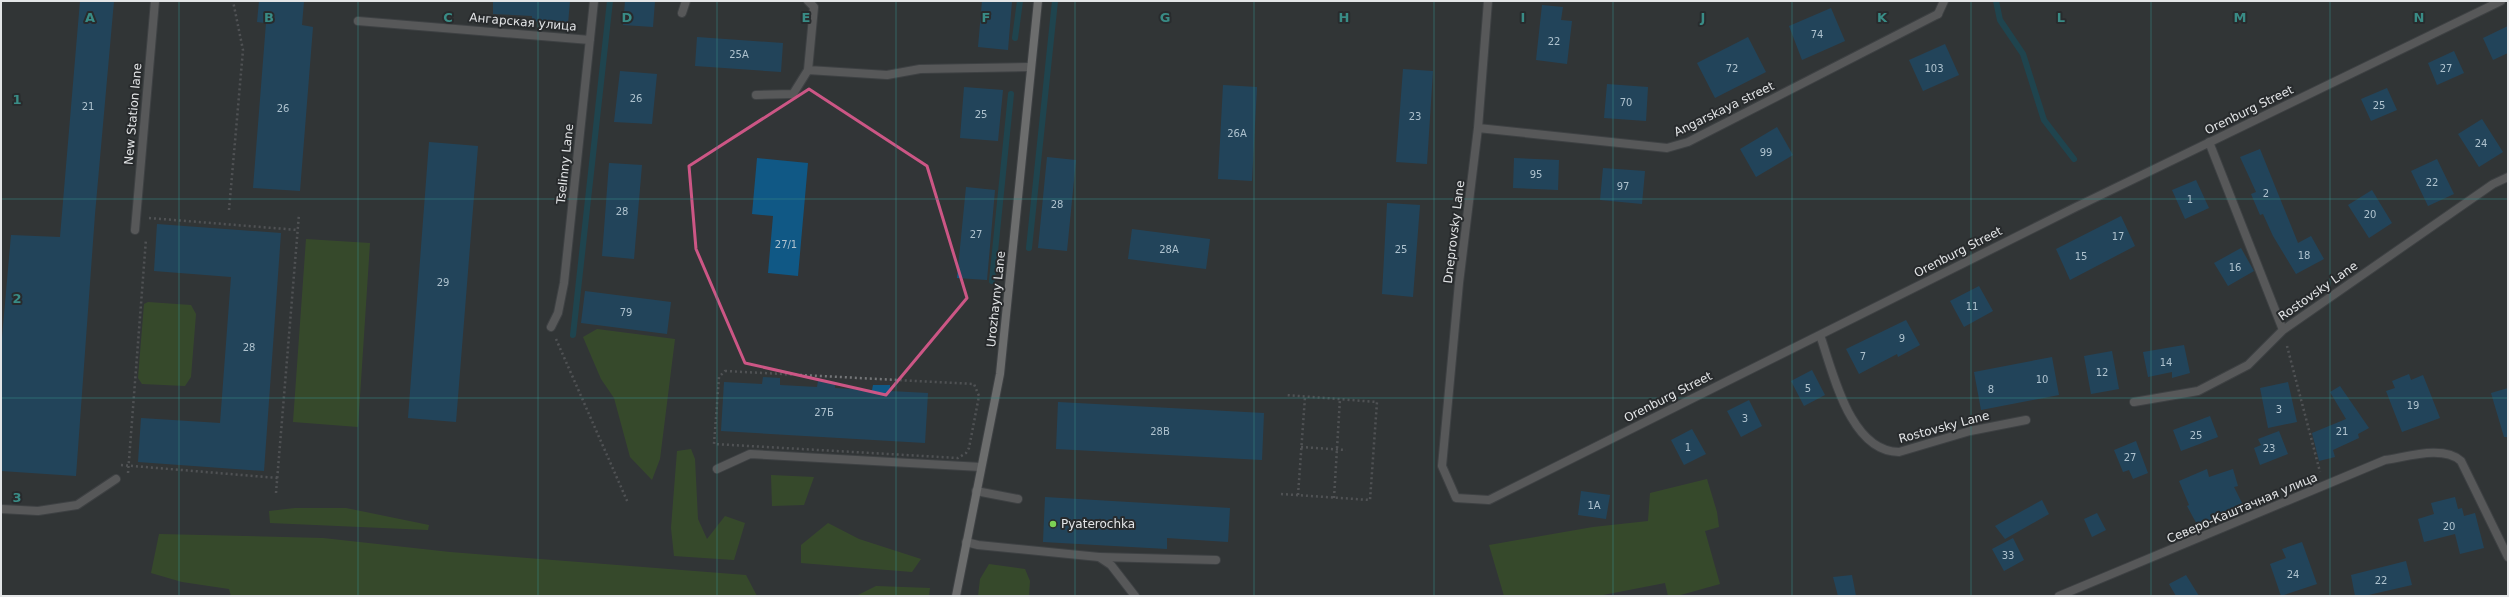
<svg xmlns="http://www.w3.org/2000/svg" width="2509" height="597" font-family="'DejaVu Sans',sans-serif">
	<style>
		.green { fill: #3d631e }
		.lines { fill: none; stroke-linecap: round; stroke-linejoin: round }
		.stream { stroke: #09586b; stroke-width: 6 }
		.building { fill: #105885 }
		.lane-casing { stroke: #4e5153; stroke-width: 10 }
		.street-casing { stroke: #4e5153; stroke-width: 10 }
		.secondary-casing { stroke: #4e5153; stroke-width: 10 }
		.path { stroke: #757779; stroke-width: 2.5; stroke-dasharray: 2 3; stroke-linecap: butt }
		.lane { stroke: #868484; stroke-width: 8 }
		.street { stroke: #868484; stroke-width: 8 }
		.secondary { stroke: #b4b1b0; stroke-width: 8 }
		.marked { fill: none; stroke: #cc5685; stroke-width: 3; stroke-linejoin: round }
		.grid { fill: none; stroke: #398c86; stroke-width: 1; stroke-opacity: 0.55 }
		.poi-dot { fill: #7cd154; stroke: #282b2d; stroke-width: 1.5 }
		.labels { text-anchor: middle; stroke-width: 4; stroke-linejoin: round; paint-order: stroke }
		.number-label { font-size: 10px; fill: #aec2ce }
		.street-label { font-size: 12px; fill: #e3e5e7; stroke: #282b2d }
		.poi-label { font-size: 12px; fill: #e3e5e7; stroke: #282b2d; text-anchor: start }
		.grid-label { font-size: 13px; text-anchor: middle; font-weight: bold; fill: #398c86; stroke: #282b2d; stroke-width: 4; stroke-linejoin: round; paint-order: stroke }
	</style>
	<rect width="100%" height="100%" fill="#323537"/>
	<path class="green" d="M306 239 370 243 358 427 293 422Z
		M148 302 191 305 196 314 191 377 185 386 142 384 138 378 144 304Z
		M597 329 675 339 660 459 652 480 630 457 614 398 601 379 583 337Z
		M691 449 695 459 698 519 707 539 725 516 745 523 734 560 674 556 671 528 677 451Z
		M771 475 814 477 804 505 772 506Z
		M1707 479 1717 512 1719 527 1705 531 1720 584 1677 596H1668L1665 583 1598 596H1504L1489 545 1593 527 1648 521 1650 493Z
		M295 508H346L429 525 428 530 270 523 269 511Z
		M828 523 859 539 921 559 912 572 801 563V545Z
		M159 534 323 538 450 552 746 575 757 596H231L229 589 182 582 151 573Z
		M989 564 1025 569 1030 581 1029 596H978L980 579Z
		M876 586 930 588 929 596H856Z"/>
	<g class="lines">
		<path class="stream" d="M1996 1 2000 20 2023 54 2044 120 2074 159
			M1015 38 1020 1
			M1029 248 1055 1
			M992 281 1011 94
			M573 335 610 1"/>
	</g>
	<path class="building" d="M80 1H114L95 214 76 476 1 471V349L11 235 60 237Z
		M259 1H304L302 25 313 27 300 191 253 188 266 23 257 22Z
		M493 1H570L568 24 532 21V16L493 14Z
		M625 1H655L653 27 623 25Z
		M982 1H1012L1008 50 978 47Z
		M1542 5 1563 7 1561 20 1572 21 1567 64 1536 60Z
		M1831 8 1845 41 1802 60 1789 26Z
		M2508 26V53L2493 60 2483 38Z
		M697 37 783 43 781 72 695 66Z
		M1748 37 1766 72 1715 98 1697 63Z
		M1945 44 1959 75 1923 91 1909 60Z
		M2454 51 2464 73 2437 85 2428 63Z
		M1403 69 1433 71 1427 164 1396 162Z
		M620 71 657 74 652 124 614 122Z
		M1607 84 1648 87 1646 121 1604 118Z
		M1223 85 1257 87 1252 181 1218 179Z
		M964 87 1003 90 998 141 960 138Z
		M2387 88 2397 110 2371 121 2361 99Z
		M2482 119 2503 152 2479 167 2458 134Z
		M1777 127 1793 155 1756 177 1740 149Z
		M429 142 478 146 456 422 408 418Z
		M2260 149 2298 243 2311 236 2324 259 2296 274 2273 236 2263 214 2260 215 2251 194 2256 192 2240 157Z
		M1047 157 1076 160 1067 251 1038 248Z
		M757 158 808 163 798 276 768 273 773 216 752 214Z
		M1514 158 1559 160 1558 190 1513 188Z
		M2437 159 2454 194 2428 206 2411 171Z
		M609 163 642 165 634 259 602 256Z
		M1603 168 1645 171 1642 204 1600 200Z
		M2196 180 2209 208 2185 219 2172 190Z
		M966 187 995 190 987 280 957 278Z
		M2372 190 2392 223 2369 238 2348 205Z
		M1387 203 1420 205 1413 297 1382 294Z
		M2121 216 2135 246 2070 280 2056 249Z
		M157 224 281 233 264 471 138 462 141 418 220 423 231 277 154 271Z
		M1132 229 1210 239 1206 269 1128 259Z
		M2241 248 2254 271 2228 286 2214 263Z
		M1979 286 1993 311 1964 327 1950 301Z
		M585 291 671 302 667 334 581 323Z
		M1906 320 1920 345 1898 357 1897 354 1859 374 1846 349Z
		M2184 345 2190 373 2172 378V372L2148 377 2143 352Z
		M2112 351 2119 389 2091 394 2084 356Z
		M2052 357 2059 395 1981 410 1974 372Z
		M1812 370 1825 395 1804 406 1791 381Z
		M2409 374 2411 380 2423 375 2440 418 2402 432 2386 391 2395 388 2392 381Z
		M763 377 780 378V385L817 387 818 381 835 382V388L872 390 873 385H890V391L928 393 925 443 721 431 724 382 762 384Z
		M2288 382 2297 422 2268 428 2260 388Z
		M2340 386 2369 428 2358 434 2359 438 2333 450 2335 457 2319 461 2312 433 2346 419 2330 392Z
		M2508 388V437H2504L2491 393Z
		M1749 400 1762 426 1741 437 1727 411Z
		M1058 402 1264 413 1262 460 1056 449Z
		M2210 416 2218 437 2181 451 2173 430Z
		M1692 429 1706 454 1684 465 1671 440Z
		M2279 431 2288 454 2260 465 2254 448 2261 445 2258 439Z
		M2136 441 2148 473 2133 479 2129 470 2123 472 2114 450Z
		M2207 469 2209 477 2233 469 2238 486 2234 487 2243 505 2200 530 2187 506 2189 505 2179 481Z
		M1581 491 1610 495 1606 519 1578 515Z
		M1045 497 1230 508 1228 542 1167 538V549L1043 542Z
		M2455 497 2458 509 2462 508 2464 516 2475 513 2484 548 2460 554 2455 534 2424 542 2418 519 2434 514 2431 503Z
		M2042 500 2049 514 2005 539 1995 526Z
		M2097 513 2106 530 2092 537 2084 519Z
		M2013 538 2024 560 2004 571 1992 549Z
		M2302 542 2317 584 2281 596 2270 564 2286 558 2282 549Z
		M2406 561 2412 585 2364 596H2355L2351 575Z
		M1852 575 1856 596H1838L1833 577Z
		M2186 575 2199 596H2176L2169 584Z"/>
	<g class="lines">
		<g class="lane-casing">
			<path id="lane" d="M682 13 686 1
				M1938 14 1944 1
				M808 70 887 75 920 69 1030 67
				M756 95 793 94 808 70 814 7 808 1
				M717 469 750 454 981 467
				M976 491 1018 499
				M1 509 38 511 77 505 116 479
				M1099 557 1216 560"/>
		</g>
		<g class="street-casing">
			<path id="street" d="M1488 1 1478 128 1459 283 1442 466 1456 498 1489 500 2076 207 2501 1
				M358 21 590 40
				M1478 128 1667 148 1688 142 1938 14
				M2209 142 2283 330
				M135 230 155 1
				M551 327 558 313 564 283 594 1
				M1820 335C1833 372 1850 452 1899 452L1970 431 2026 420
				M2134 402 2198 391 2248 365 2283 330 2493 184 2508 177
				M966 542 978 545 1099 557 1111 565 1135 596
				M2059 596 2385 460C2407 457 2443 445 2461 461L2508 557"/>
		</g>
		<g class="secondary-casing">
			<path id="secondary" d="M956 596 1000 374 1038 1"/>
		</g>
		<path class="path" d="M229 210 243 50 233 1
			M149 218 298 230
			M556 339 628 503
			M2287 346 2320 472
			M725 371 974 384 979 396 969 448 966 453 958 458 714 444 719 377Z
			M1301 447 1346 450
			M121 465 278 478
			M128 473 146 239
			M276 493 299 214
			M1281 494 1370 500 1377 402 1286 395
			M1298 495 1305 397
			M1334 498 1340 399"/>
		<use href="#lane" class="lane"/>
		<use href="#street" class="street"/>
		<use href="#secondary" class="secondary"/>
	</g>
	<path d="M0 0H2509V597H0ZM809 89 927 166 967 298 886 395 745 363 696 249 689 166Z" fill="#323537" fill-opacity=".55" fill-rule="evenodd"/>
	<path class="marked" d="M809 89 927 166 967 298 886 395 745 363 696 249 689 166Z"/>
	<path class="grid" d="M179 1V596M358 1V596M538 1V596M717 1V596M896 1V596M1075 1V596M1254 1V596M1434 1V596M1613 1V596M1792 1V596M1971 1V596M2151 1V596M2330 1V596M1 199H2508M1 398H2508"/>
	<circle class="poi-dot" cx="1053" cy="524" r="4"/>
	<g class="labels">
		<g class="number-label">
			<text x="1817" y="38">74</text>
			<text x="1554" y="45">22</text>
			<text x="739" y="58">25А</text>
			<text x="1732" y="72">72</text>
			<text x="1934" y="72">103</text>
			<text x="2446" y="72">27</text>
			<text x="636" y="102">26</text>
			<text x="1626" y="106">70</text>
			<text x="2379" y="109">25</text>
			<text x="88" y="110">21</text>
			<text x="283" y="112">26</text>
			<text x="981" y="118">25</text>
			<text x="1415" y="120">23</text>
			<text x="1237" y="137">26А</text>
			<text x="2481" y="147">24</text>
			<text x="1766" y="156">99</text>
			<text x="1536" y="178">95</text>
			<text x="2432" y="186">22</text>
			<text x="1623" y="190">97</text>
			<text x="2266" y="197">2</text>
			<text x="2190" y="203">1</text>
			<text x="1057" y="208">28</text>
			<text x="622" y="215">28</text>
			<text x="2370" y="218">20</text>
			<text x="976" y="238">27</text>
			<text x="2118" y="240">17</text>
			<text x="786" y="248">27/1</text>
			<text x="1169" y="253">28А</text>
			<text x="1401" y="253">25</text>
			<text x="2304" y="259">18</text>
			<text x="2081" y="260">15</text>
			<text x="2235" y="271">16</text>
			<text x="443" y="286">29</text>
			<text x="1972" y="310">11</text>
			<text x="626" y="316">79</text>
			<text x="1902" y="342">9</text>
			<text x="249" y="351">28</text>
			<text x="1863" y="360">7</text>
			<text x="2166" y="366">14</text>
			<text x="2102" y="376">12</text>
			<text x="2042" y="383">10</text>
			<text x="1808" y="392">5</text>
			<text x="1991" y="393">8</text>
			<text x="2413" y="409">19</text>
			<text x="2279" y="413">3</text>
			<text x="824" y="416">27Б</text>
			<text x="1745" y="422">3</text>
			<text x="1160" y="435">28В</text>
			<text x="2342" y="435">21</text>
			<text x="2196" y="439">25</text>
			<text x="1688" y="451">1</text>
			<text x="2269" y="452">23</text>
			<text x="2130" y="461">27</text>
			<text x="1594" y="509">1А</text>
			<text x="2449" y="530">20</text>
			<text x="2008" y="559">33</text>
			<text x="2293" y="578">24</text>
			<text x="2381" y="584">22</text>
		</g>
		<g class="street-label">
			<text transform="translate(523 22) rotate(5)" y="4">Ангарская улица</text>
			<text transform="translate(1724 109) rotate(-26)" y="4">Angarskaya street</text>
			<text transform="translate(2249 110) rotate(-26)" y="4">Orenburg Street</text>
			<text transform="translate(133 114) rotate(-85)" y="4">New Station lane</text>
			<text transform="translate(565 164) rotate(-84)" y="4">Tselinny Lane</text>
			<text transform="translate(1454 232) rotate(-83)" y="4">Dneprovsky Lane</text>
			<text transform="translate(1958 252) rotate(-27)" y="4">Orenburg Street</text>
			<text transform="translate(2318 291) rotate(-35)" y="4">Rostovsky Lane</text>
			<text transform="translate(996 299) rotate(-84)" y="4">Urozhayny Lane</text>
			<text transform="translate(1668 397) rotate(-27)" y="4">Orenburg Street</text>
			<text transform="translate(1944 427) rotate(-15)" y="4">Rostovsky Lane</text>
			<text transform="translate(2242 508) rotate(-23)" y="4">Северо-Каштачная улица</text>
		</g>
		<g class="poi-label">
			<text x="1061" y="528">Pyaterochka</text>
		</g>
	</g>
	<g class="grid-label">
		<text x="90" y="22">A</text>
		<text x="269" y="22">B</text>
		<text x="448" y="22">C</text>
		<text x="627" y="22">D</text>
		<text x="806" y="22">E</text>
		<text x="986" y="22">F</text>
		<text x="1165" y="22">G</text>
		<text x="1344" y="22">H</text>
		<text x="1523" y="22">I</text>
		<text x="1703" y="22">J</text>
		<text x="1882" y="22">K</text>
		<text x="2061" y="22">L</text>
		<text x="2240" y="22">M</text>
		<text x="2419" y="22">N</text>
		<text x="17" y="104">1</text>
		<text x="17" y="303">2</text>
		<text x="17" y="502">3</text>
	</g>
	<rect width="2509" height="597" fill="none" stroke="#e3e5e7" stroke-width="4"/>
</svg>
